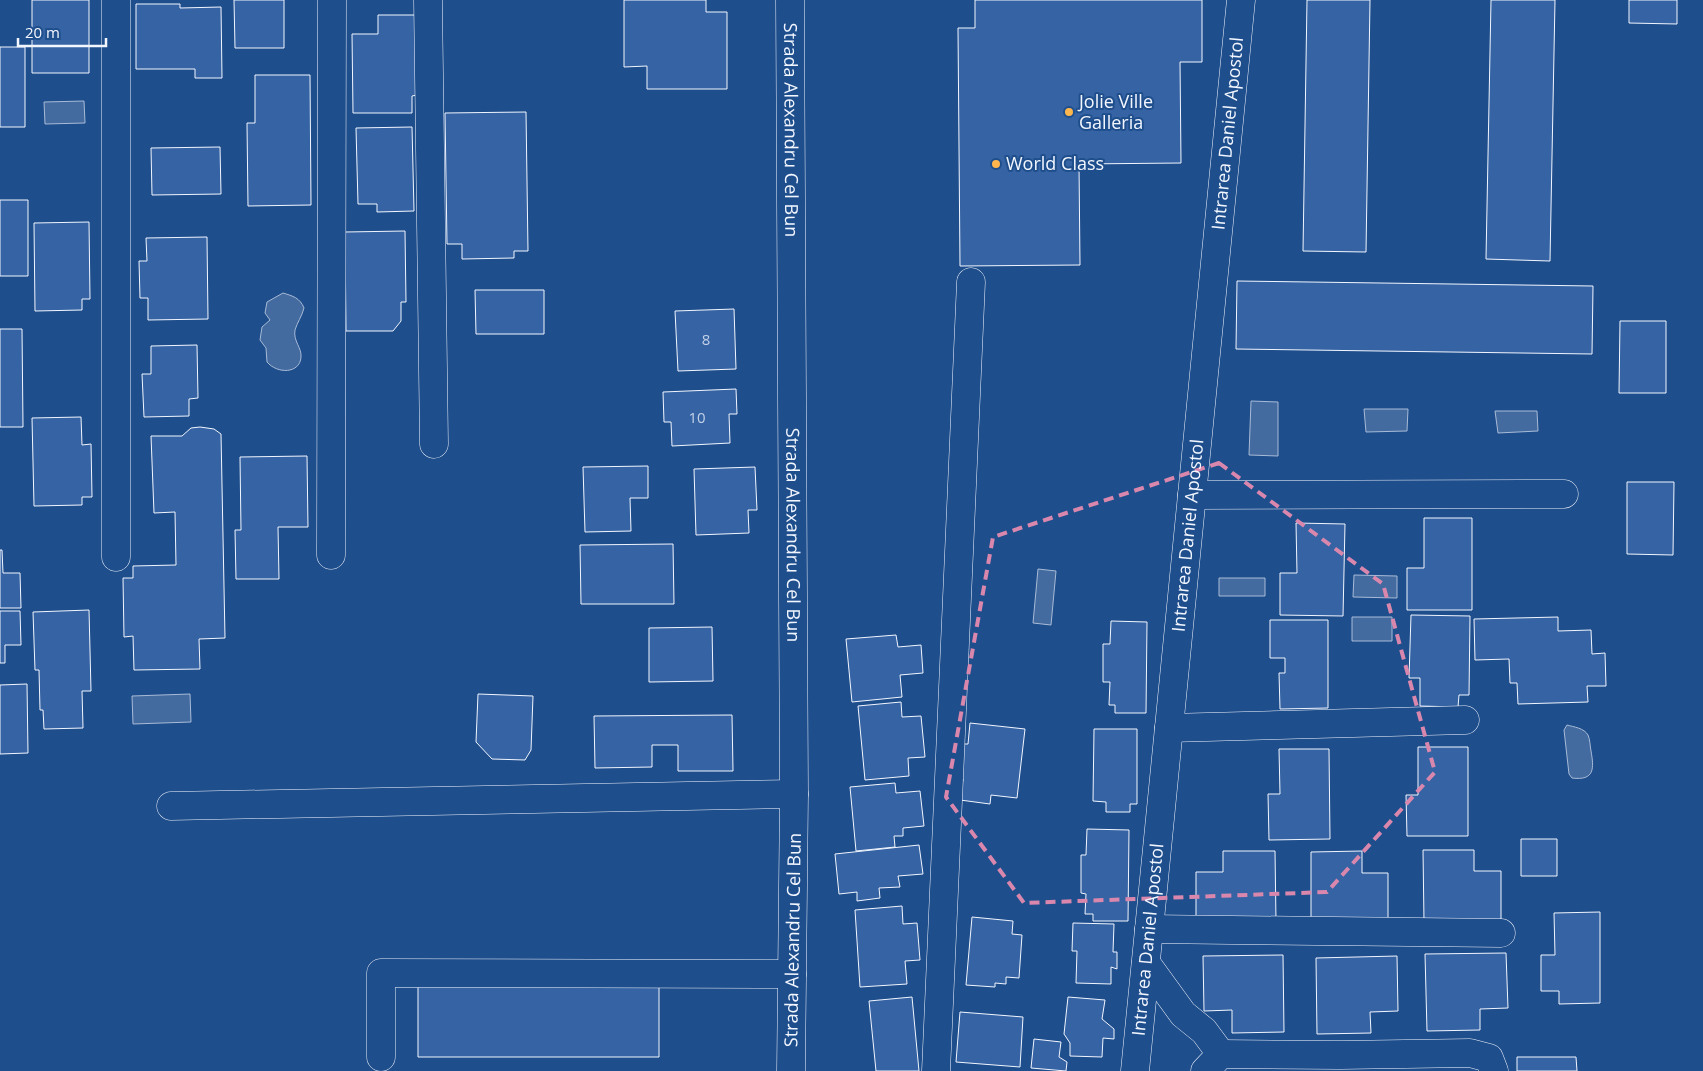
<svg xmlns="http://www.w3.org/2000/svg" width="1703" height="1071" font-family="'Open Sans',sans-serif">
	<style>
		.water { fill: #446ba0; stroke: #a8bbd7 }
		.building { fill: #3563a3; stroke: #f2f6ff }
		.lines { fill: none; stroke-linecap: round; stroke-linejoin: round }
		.minor-casing { stroke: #f2f6ff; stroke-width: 29 }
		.minor { stroke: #1f4e8c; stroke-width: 28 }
		.marked { fill: none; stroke: #da87ad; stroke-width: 4; stroke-dasharray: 10 6; stroke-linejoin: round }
		.poi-dot { fill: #ffb74d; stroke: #1f4e8c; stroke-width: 2 }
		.labels { text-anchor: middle; stroke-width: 4; stroke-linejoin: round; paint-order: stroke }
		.number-label { font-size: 15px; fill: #c3d1e8 }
		.poi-label { font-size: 18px; fill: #f2f6ff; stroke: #1f4e8c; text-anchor: start }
		.street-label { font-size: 18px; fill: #f2f6ff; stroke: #1f4e8c }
	</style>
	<rect width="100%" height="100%" fill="#1f4e8c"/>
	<path class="water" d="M84 101 85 123 45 124 44 102Z
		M283 293C293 296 300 298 304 308 302 316 297 323 295 330 293 341 302 348 301 357 300 374 277 374 267 362L266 348 260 340 262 327 270 320 265 313 267 302Z
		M1251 401 1278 402V456L1249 455Z
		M1364 409H1408L1407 431 1366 432Z
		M1495 411H1537L1538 431 1498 433Z
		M1038 569 1056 571 1051 625 1033 623Z
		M1354 575 1397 576V598L1353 597Z
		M1219 578H1265V596H1219Z
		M1352 617H1392V641H1352Z
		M190 694 191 722 133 724 132 696Z
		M1567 725C1574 727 1584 728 1588 735 1590 739 1590 746 1591 751 1594 768 1595 781 1572 778L1569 774 1564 730Z"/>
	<path class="building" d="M32 0H89V73H32Z
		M234 0H284V48H235Z
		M624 0H706V12H727V89H647V66L624 67Z
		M975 0H1202V62H1180L1181 163 1079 164 1080 265 960 266 958 28H975Z
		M1307 0H1370L1366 252 1303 251Z
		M1491 0H1555L1550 261 1486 259Z
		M1629 0H1677V24L1629 23Z
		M136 4H180V8L221 7 222 78H195V69H136Z
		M378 15H416L417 95 412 96V113H353L352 34H378Z
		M0 47H25V127H0Z
		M255 75H310L311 205 248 206 247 123H255Z
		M526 112 528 251H514V258L462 259V244H447L445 113Z
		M412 127 414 211 377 212V204H358L356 128Z
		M220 147 221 194 152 195 151 148Z
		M0 200H28V276H0Z
		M89 222 90 299H82V310L35 311 34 223Z
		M405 231 406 302H401V321L393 331H346L345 232Z
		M207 237 208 319 148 320V298H140L139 261H147L146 238Z
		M1237 281 1593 286 1592 354 1236 349Z
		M475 290H544V334H476Z
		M734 309 736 369 678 371 675 311Z
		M1620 321H1666V393H1619Z
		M0 329H22L23 427H0Z
		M197 345 198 398 189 399V416L144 417 142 374H151V346Z
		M736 389 737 414H729L730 443 672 446 671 422H664L663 392Z
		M81 417 82 445 91 444 92 497H82V505L34 506 32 418Z
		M200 427 214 429 221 434 225 638 199 639 200 669 134 670 133 636 124 637 123 578H133V566L176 565 175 512 154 513 151 436H182L191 428Z
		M307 456 308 527H278L279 579H236L235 530H241L240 457Z
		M648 466V498H630L631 531 585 532 583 467Z
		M755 467 757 510H748L749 533 696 535 694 469Z
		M1627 482H1674L1673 555 1627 554Z
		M1424 518H1472V610H1407V568H1424Z
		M1296 523 1345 524 1343 616 1280 615V573H1297Z
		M673 544 674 604H581L580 545Z
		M0 550H2L3 573H20L21 608H0Z
		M89 610 91 691H82L83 728 44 729 43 710H40L39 670H35L33 612Z
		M0 611H20L21 645H5V663H0Z
		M1411 615 1470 616 1469 695H1459L1458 707 1420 706V678H1409Z
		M1558 617V631L1591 630 1592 654 1605 653 1606 686H1587L1588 702 1518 704 1517 683H1510L1509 659 1475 660 1474 619Z
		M1270 620H1328V708L1280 709 1279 673H1285V658H1270Z
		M1111 621 1147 622 1146 713H1115V705H1109L1110 682H1103V644H1110Z
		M712 627 713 681 649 682V628Z
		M896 635 898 647 921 645 923 673 900 675 902 697 852 702 846 639Z
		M27 684 28 753 0 754V685Z
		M478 694 533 696 531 750 525 760 492 759 476 742Z
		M901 702 902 717 921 716 925 757 908 758 909 776 865 780 858 706Z
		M732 715 733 771H678V745H652V767L595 768 594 716Z
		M970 723 1025 729 1017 798 991 795 990 804 960 800 963 779 959 777 963 744H968Z
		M1094 729H1137V804H1130V812H1106V802L1093 801Z
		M1418 747H1468V836H1407L1406 795H1418Z
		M1279 749H1329L1330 839 1269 840 1268 794H1280Z
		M895 783 896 793 920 791 924 826 903 828V836H894L895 847 856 851 850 787Z
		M1087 829 1129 830 1128 921H1093V914H1085L1086 894 1081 893V855H1086Z
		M1521 839H1557V876H1521Z
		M919 845 923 874 898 876 900 887 879 888 880 898 857 901V892L839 894 835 854Z
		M1423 850H1474V871H1501V922H1424Z
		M1223 851H1275L1276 922H1196V872H1223Z
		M1362 851V873H1388V923L1311 924V852Z
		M902 906 903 924 917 923 920 960 905 961 907 984 860 987 855 910Z
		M1600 912V1003L1559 1004V991H1541V955H1555L1554 913Z
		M972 917 1013 921 1012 934 1022 935 1019 978 1006 977V984L995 983V987L966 985Z
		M1073 923 1114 924 1113 952H1117V969L1111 967V984L1076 983 1077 951H1072Z
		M1506 953 1508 1008 1480 1009V1030L1427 1031 1425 954Z
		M1283 955 1284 1032 1232 1033V1010L1204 1011 1203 956Z
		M1397 956 1398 1011 1370 1012 1371 1033 1317 1034 1316 958Z
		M418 982H659V1057H418Z
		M912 997 919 1071H876L869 1001Z
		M1068 997 1105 1000 1102 1019 1114 1029V1039L1103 1038 1102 1057 1070 1056V1043L1064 1034Z
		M960 1012 1023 1017 1020 1067 956 1062Z
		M1034 1039 1061 1042 1059 1057 1067 1062 1066 1071 1031 1068Z
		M1517 1057H1576L1577 1071H1517Z"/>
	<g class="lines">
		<g class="minor-casing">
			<g id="minor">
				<path d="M116 0V557"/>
				<path d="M428 0 434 444"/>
				<path id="s1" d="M790 0 794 794 791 1071"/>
				<path d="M1192 495 1564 494"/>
				<path d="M331 555 332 0"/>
				<path d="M1169 728 1465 720"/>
				<path d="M171 806 794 794"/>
				<path d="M1149 929 1501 933"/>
				<path d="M1146 963 1183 1014 1204 1031 1221 1054"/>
				<path d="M381 1057V973L792 974"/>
				<path d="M936 1071 971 282"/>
				<path id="s2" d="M1135 1071 1241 0"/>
				<path d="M1205 1071 1221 1054 1340 1055 1470 1053 1489 1058 1494 1071"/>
			</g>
		</g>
		<use href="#minor" class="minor"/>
	</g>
	<path class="marked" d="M1219 463 1383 584 1435 772 1327 892 1024 903 946 797 993 537Z"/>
	<g class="poi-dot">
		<circle cx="1069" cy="112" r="5"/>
		<circle cx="996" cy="164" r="5"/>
	</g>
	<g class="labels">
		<g class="number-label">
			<text x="706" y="345">8</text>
			<text x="697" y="423">10</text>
		</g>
		<g class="poi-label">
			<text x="1079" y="108">Jolie Ville<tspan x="1079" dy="21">Galleria</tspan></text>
			<text x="1006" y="170">World Class</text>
		</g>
		<g class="street-label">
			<text dy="6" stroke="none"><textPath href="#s1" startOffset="130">Strada Alexandru Cel Bun</textPath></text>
			<text dy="6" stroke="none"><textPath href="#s2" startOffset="942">Intrarea Daniel Apostol</textPath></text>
			<text dy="6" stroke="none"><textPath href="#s2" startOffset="538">Intrarea Daniel Apostol</textPath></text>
			<text dy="6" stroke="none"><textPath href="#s1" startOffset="535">Strada Alexandru Cel Bun</textPath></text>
			<text dy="6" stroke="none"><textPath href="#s2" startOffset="132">Intrarea Daniel Apostol</textPath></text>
			<text transform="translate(793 940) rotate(-89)" y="6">Strada Alexandru Cel Bun</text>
		</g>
	</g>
	<path d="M18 38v8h88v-8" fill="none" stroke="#f2f6ff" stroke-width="2.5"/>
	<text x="25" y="38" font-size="15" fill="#f2f6ff" stroke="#1f4e8c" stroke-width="4" paint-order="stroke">20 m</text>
</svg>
